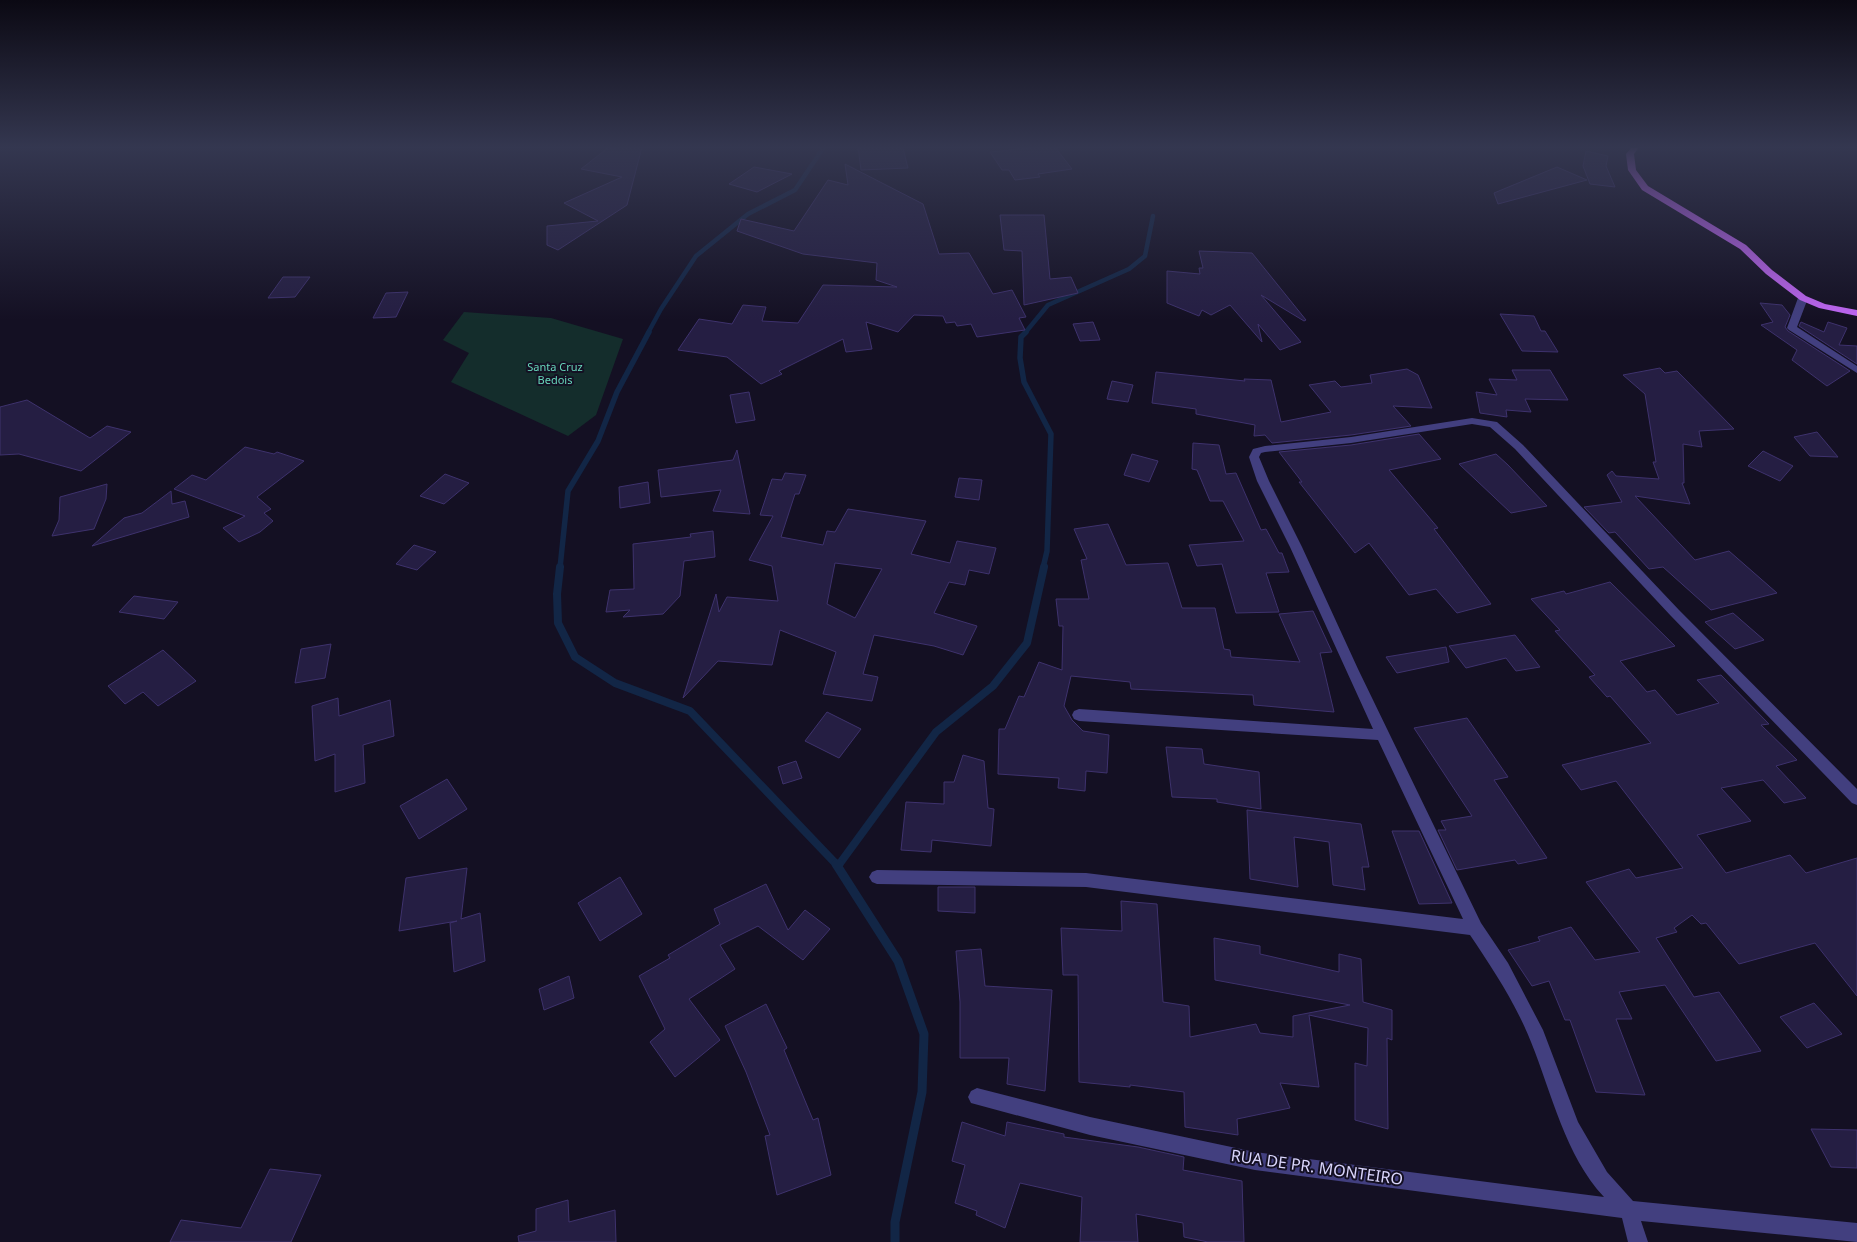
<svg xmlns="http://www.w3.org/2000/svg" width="1857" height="1242" font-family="'Noto Sans',sans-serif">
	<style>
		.green { fill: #142d2c }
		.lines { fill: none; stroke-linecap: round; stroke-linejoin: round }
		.stream-far3 { stroke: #122646; stroke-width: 4.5 }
		.stream-far2 { stroke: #122646; stroke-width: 5.5 }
		.stream-far1 { stroke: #122646; stroke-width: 8 }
		.stream { stroke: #122646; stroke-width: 9 }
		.building { fill: #251e43; stroke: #3e326d; fill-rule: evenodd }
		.street { fill: #423f7f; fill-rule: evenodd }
		.primary { fill: #bf66f3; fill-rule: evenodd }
		.labels { text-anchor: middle; stroke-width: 4; stroke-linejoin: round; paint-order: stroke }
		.far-park-label { font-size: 11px; fill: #67d6bb; stroke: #141023 }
		.near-street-label { font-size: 16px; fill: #dad6fc; stroke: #141023 }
	</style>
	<rect width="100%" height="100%" fill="#141023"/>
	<path class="green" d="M464 312 551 318 623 339 596 415 568 436 451 382 469 353 443 340Z"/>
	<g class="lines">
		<path class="stream-far3" d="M648 333 661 309 696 256 748 214 795 190 824 147
			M1025 333 1048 305 1129 269 1145 256 1153 216"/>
		<path class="stream-far2" d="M1026 332 1021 337 1020 358 1024 382 1051 434 1047 551 1043 568
			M560 568 568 491 598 441 617 392 649 332"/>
		<path class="stream-far1" d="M560 567 557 594 558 623 575 657 615 683 690 711 838 866
			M838 866 936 732 993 686 1027 643 1044 567"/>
		<path class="stream" d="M836 864 898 961 924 1034 922 1092 895 1222V1242
			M838 866 839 864"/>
	</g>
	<path class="building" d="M609 147 614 149 618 147H642L627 205 558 250 547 245V226L598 221 564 203 622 177 581 169Z
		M858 147H900L903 148 908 168 861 170Z
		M1040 147H1055L1072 169 1038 174 1040 177 1015 180 1009 170H1002L990 152Z
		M1586 151 1608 156 1606 166 1615 187 1590 184 1583 166Z
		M845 164 923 204 939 254 969 253 993 294 1012 290 1026 317 1019 318 1025 330 977 337 971 324 957 326 955 322 946 323 943 316 914 315 898 332 866 322 872 349 846 352 843 339 779 371 782 374 761 384 727 357 678 350 699 319 732 324 743 305 766 307 762 321 798 323 823 285 897 287 876 280 877 263 803 254 737 231 741 219 794 231 828 180 848 185Z
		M754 167 792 174 757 192 729 184Z
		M1557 167 1587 180 1498 204 1494 193Z
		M1000 215H1044L1050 279 1071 277 1078 293 1024 305 1022 251 1004 250Z
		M1199 251 1252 253 1306 320 1304 321 1261 295 1301 342 1280 350 1258 324 1262 342 1230 305 1211 315 1202 310 1199 316 1167 303V271L1200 274 1199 268H1203Z
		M283 277H310L295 297 268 298Z
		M408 292 396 317 373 318 386 293Z
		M1760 303 1782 305 1790 315 1785 327 1788 331 1850 371 1827 386 1792 360 1797 350 1761 325 1773 322Z
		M1500 314 1534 316 1541 331H1545L1558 352 1522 351Z
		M1093 322 1100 340 1080 341 1073 324Z
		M1801 322 1824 332 1828 322 1847 328 1839 345 1857 346V364L1799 326Z
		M1660 368 1665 373 1677 371 1734 429 1699 431 1702 447 1683 444 1684 483H1682L1690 504 1635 496 1695 560 1729 551 1777 593 1711 610 1663 567 1649 569 1615 532 1609 533 1584 507 1622 502 1607 475 1612 471 1616 476 1659 479 1653 462H1656L1645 394 1623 375Z
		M1407 369 1418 375 1432 408 1393 406 1411 426 1351 435 1272 443 1265 435 1254 436 1255 425 1196 414V409L1152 403 1156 372 1245 381 1244 379 1271 380 1281 422 1331 412 1309 385 1335 381 1341 387 1372 383 1370 375Z
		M1512 370H1550L1568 400 1525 399 1531 412 1506 410 1507 417 1480 413 1476 392 1497 395 1489 379 1517 380Z
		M1112 381 1133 385 1128 402 1107 399Z
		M749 392 755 420 736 423 730 395Z
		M27 400 90 438 107 426 131 432 81 471 19 454 0 455V407Z
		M1817 432 1838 457 1810 456 1794 437Z
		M1419 434 1441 459 1389 470 1438 528 1434 529 1491 604 1457 613 1436 589 1409 595 1369 543 1355 553 1299 482H1302L1279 452 1351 445Z
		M1193 443 1219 445 1226 474 1236 473 1261 530 1266 529 1279 553H1282L1289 572 1266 573 1279 612 1236 613 1222 564 1197 566 1189 545 1244 541 1223 501H1210L1197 470 1192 469Z
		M245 447 274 454 277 452 304 461 257 497 271 509 264 513 273 521 260 532 239 542 223 528 245 516 174 489 192 475 206 480Z
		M737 450 750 514 713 511 721 490 661 497 658 470 733 460Z
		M1763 451 1793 466 1780 481 1748 466Z
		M1132 454 1158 461 1149 482 1124 475Z
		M1496 454 1508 465 1547 506 1511 513 1459 464Z
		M785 473 806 475 799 494H795L781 537 823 545 827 531 835 532 848 509 926 521 911 554 950 563 957 541 996 548 989 574 969 570 965 585 949 582 934 613 977 626 963 655 934 646 874 635 863 674 878 677 872 701 823 694 836 652 780 630 772 665 718 661 683 698 716 594 719 612 727 597 778 601 772 566 749 560 773 516 760 515 772 479 782 480ZM835 563 882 569 855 618 827 604Z
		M445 474 469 483 444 504 420 496Z
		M959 478 982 480 979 500 955 497Z
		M648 482 650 503 620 508 619 487Z
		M107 484 106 499 94 529 52 536 59 520 60 497Z
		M171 491 172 504 185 501 189 517 92 546 124 518 142 513Z
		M1108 524 1126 565 1168 563 1182 608H1215L1224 649 1230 650 1231 657 1300 662 1279 614 1313 611 1332 652 1320 653 1334 712 1254 705 1253 695 1131 689 1130 682 1071 676 1064 706 1072 720 1083 731 1109 735 1107 773 1086 771 1085 791 1058 788 1059 778 998 774 999 729H1005L1019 696 1024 697 1039 662 1062 670 1063 626H1059L1056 599H1089L1081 560 1087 559 1074 529Z
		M713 531 715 557 684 561 680 596 663 614 623 617 630 610 606 612 610 590 634 589 633 544 691 537 690 534Z
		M414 545 436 552 417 570 396 564Z
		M1610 582 1675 646 1620 661 1647 692 1655 690 1677 715 1719 703 1697 680 1721 675 1769 724 1761 725 1797 760 1776 766 1806 798 1784 803 1763 780 1721 788 1751 821 1697 835 1726 873 1790 855 1806 873 1857 858V996L1815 943 1739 964 1706 923 1701 924 1692 915 1674 928 1677 932 1656 938 1694 997 1719 992 1761 1051 1716 1061 1665 985 1619 992 1632 1019H1616L1645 1095 1596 1092 1570 1020H1565L1549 981 1532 986 1508 950 1540 941 1538 937 1571 927 1595 960 1640 952 1586 882 1629 869 1636 878 1683 868 1616 781 1581 790 1562 765 1651 743 1610 696 1607 697 1589 677 1595 675 1555 631 1560 630 1531 599 1564 591 1566 594Z
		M134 596 178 602 164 619 119 612Z
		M1733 613 1764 640 1735 649 1705 622Z
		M1515 635 1540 667 1516 671 1506 658 1466 668 1449 646Z
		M331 644 325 678 295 683 301 649Z
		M1446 647 1449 662 1397 673 1386 657Z
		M163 650 196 681 158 706 143 692 125 704 108 686Z
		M338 698 339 716 390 700 394 736 363 745 365 783 335 792V754L315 761 312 706Z
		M827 712 861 729 839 758 805 741Z
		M1467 718 1508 777 1494 780 1547 858 1518 864 1515 860 1457 870 1438 830H1446L1441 821 1472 816 1414 728Z
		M1166 747 1202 749 1204 764 1259 772 1261 809 1217 802V799L1172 797Z
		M963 755 984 761 988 808 994 809 991 846 932 840 931 852 901 850 906 802 944 804V782H954Z
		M796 761 802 778 783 784 778 767Z
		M447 779 467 809 419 839 400 806Z
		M1247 810 1361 824 1369 867H1362L1365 890 1333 885 1329 842 1294 837 1298 887 1250 879Z
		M1392 831H1419L1452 903 1419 904Z
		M467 868 461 919 480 913 485 961 454 972 450 923 457 921 399 931 406 878Z
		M620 877 642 914 600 941 578 903Z
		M766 884 788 930 805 910 830 929 803 960 758 926 720 945 735 969 689 999 720 1040 675 1077 650 1042 665 1029 639 976 670 958 668 955 720 924 714 909Z
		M938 887H975V913L938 911Z
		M1121 901 1157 904 1163 1002 1189 1006 1190 1037 1256 1024 1260 1033 1293 1037V1016L1350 1005 1215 980 1214 938 1260 946V954L1339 972V954L1361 959 1363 1002 1392 1010V1040L1387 1038 1388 1129 1355 1120V1063L1367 1066 1368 1028 1309 1015 1319 1087 1280 1083 1290 1108 1237 1119 1238 1135 1185 1127 1184 1092 1130 1085V1087L1079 1082 1078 975H1063L1061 928 1122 931Z
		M981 949 985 986 1052 990 1045 1091 1007 1084 1009 1058H960V1002L956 951Z
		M569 976 574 998 544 1010 539 989Z
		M1814 1003 1842 1034 1807 1048 1780 1017Z
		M766 1004 787 1048 784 1050 813 1120 818 1118 831 1175 777 1195 765 1136 770 1135 746 1072 725 1026Z
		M962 1122 1005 1136 1007 1122 1064 1134V1137L1138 1147 1184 1157 1183 1170 1242 1181 1244 1242H1208L1184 1237 1183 1223 1136 1214 1138 1242H1080L1082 1197 1020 1183 1005 1228 976 1215 977 1211 955 1203 965 1165 952 1161Z
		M1811 1129 1857 1130V1168L1831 1167Z
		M270 1169 321 1175 291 1242H170L181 1220 241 1228Z
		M568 1200 569 1222 615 1210 616 1242H519L518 1236 536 1231V1209Z"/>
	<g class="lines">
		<path class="street" d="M1803 295 1808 298 1797 327 1857 366V373L1789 330 1787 328 1798 298Z
			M1472 418 1497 422 1523 445 1679 610 1857 789V805L1852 803 1671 616 1515 449 1490 427 1472 424 1351 443 1265 452 1261 453 1259 457 1269 481 1302 547 1358 669 1481 923 1508 963 1543 1030 1578 1122 1607 1172 1633 1201 1857 1223V1242L1641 1221 1648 1242H1628L1622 1218 1255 1170 1090 1135 971 1103 968 1097 971 1091 977 1088 1090 1117 1255 1152 1604 1197C1565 1155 1552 1094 1531 1042 1516 1004 1493 969 1470 935L1086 887 877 884 872 882 869 877 872 872 877 870 1086 873 1463 919 1378 740 1079 721 1074 719 1072 715 1074 711 1079 709 1373 729 1290 547 1257 481 1249 457 1253 449 1265 446 1351 437Z"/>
		<path class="primary" d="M1632 147H1639L1634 154 1636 170 1648 186 1746 245 1772 270 1806 296 1825 304 1857 310V316L1819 308 1800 300 1766 274 1740 249 1642 190 1628 170 1626 154Z"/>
	</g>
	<linearGradient id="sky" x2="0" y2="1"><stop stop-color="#0b0913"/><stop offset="0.46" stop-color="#343750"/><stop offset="1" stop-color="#343750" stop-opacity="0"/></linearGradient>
	<rect width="1857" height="320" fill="url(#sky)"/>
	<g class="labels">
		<g class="far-park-label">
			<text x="555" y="371">Santa Cruz<tspan x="555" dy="13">Bedois</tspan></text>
		</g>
		<g class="near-street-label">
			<text transform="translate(1317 1167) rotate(8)" y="6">RUA DE PR. MONTEIRO</text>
		</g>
	</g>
</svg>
